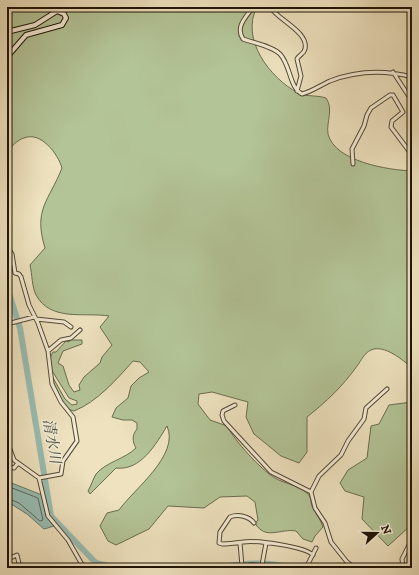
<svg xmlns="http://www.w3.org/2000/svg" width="419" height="575" font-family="'IM FELL DW Pica','Noto Serif JP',serif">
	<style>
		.green { fill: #b3c497; stroke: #696c50 }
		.water { fill: #99bdb3; stroke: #68796f }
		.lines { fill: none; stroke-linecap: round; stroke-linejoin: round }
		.shore { stroke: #5c685e; stroke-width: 1 }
		.river { stroke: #99bdb3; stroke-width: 6 }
		.minor-casing { stroke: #534836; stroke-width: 5 }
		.tertiary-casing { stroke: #534836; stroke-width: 5.5 }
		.secondary-casing { stroke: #1f1409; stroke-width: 6 }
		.minor { stroke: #f4ecd5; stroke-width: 3 }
		.tertiary { stroke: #f4ecd5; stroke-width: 3.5 }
		.secondary { stroke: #f4ecd5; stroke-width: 4 }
		.labels { text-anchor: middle; stroke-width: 3; stroke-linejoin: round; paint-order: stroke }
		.water-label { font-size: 15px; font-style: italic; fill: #4a4f44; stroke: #f4ecd5 }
	</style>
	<rect width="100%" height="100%" fill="#eee2bf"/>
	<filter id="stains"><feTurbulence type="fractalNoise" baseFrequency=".005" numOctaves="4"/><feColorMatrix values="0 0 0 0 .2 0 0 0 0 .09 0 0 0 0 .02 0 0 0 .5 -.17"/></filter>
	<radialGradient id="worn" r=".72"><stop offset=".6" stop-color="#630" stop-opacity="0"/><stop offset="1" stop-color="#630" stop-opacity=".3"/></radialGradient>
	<path class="green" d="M7 7H257C240 39 270 78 298 93 307 97 317 95 326 98 334 109 326 122 328 134 335 162 389 170 412 171V368C403 360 384 344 371 350 364 353 361 361 357 366 343 386 326 402 307 417V452L299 463 281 456 254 434 246 417 248 402 212 392 199 394 198 404 210 420 227 426C235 441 260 469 275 478 285 484 299 485 308 494 312 499 310 503 313 508 316 514 321 520 323 527L315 536 312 542 303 539 296 531C281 528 265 541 255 523L258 520 255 502 247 496 220 497 204 508 168 506 149 529 116 545 108 541 100 526 107 513 119 510C134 489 180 455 167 426 156 444 141 471 116 468L90 494 88 491C91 486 93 479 96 474 106 462 125 459 136 448 132 441 132 435 137 429V423L132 420H123L112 417 116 408 128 398 131 386 139 378 149 372 140 362 133 361C117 379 97 402 74 411 61 409 54 387 52 376L65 399 72 405 77 404V401L69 398 51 369 50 358 53 352H56L66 341 69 342 70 340H82V344L63 351 58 363 63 366 69 385 74 392 80 390 79 385 84 377 100 363 102 357 112 345 100 327 109 316C84 312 51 322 36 295 32 287 32 274 30 265L45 248C33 209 49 201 62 168 58 154 41 131 24 138 17 140 11 147 7 152Z
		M412 402V516L409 527 388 546 362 519 364 497 345 491 340 483 348 470 367 458 371 426 379 424 389 405Z"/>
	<path class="water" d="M9 482 42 495 46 516 54 526 44 529 27 514 8 502 7 485Z"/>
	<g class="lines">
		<path class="shore" d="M7 486 38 498 43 520 40 521 19 503 7 498"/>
		<path class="river" d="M7 287 20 328 51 516 93 560 96 563 117 568
			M211 568C242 564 263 560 294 568"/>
		<g class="minor-casing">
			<path id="minor" d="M153 7 160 9 165 7
				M253 7C246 17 235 27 243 39 254 43 272 46 280 54 291 66 289 87 302 94 311 92 321 85 330 81 356 71 385 70 412 77
				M270 7C278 20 309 32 305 49 304 54 299 55 297 59L301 76 297 91
				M393 72 412 101
				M353 164 352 149 364 126 367 115 371 108 390 95H393L403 112 392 121 391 127 412 155
				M7 247 12 254 15 273 19 274 21 277 29 305 38 323 48 351 52 384 61 402 73 417 77 441 63 461 61 474 39 478
				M36 319 64 322 71 327
				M7 324 34 317
				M48 351 61 340 71 338 80 330
				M235 405 223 411 222 415 224 421 271 472 311 492
				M7 413V440
				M7 441 14 460 39 478 48 516 68 540 84 568
				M7 466 14 468 18 463
				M254 523C249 516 238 514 230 517L220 532 219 543 222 544C229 544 236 543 243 542 255 540 304 546 313 555
				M240 543 242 566
				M8 559 17 555 20 568
				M262 565 266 543
				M306 568 316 548
				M355 568 347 562 331 542 325 523 315 508 311 492 319 476 341 455 348 441 364 419 366 408 387 389
				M403 568 402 559 412 539"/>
		</g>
		<g class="tertiary-casing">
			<path id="tertiary" d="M231 568 252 565 282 568"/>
		</g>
		<g class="secondary-casing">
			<path id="secondary" d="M7 32 35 25 57 11 64 14 66 18 62 25 26 35 7 57"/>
		</g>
		<use href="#minor" class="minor"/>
		<use href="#tertiary" class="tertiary"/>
		<use href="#secondary" class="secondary"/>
	</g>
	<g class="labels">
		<g class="water-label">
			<text transform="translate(52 441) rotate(81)" y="5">清水川</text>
		</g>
	</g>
	<rect width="419" height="575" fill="none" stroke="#eee2bf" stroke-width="24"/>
	<rect x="8" y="8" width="403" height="559" fill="none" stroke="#1f1409" stroke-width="2"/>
	<rect x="12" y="12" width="395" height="551" fill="none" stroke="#1f1409"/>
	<g transform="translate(377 533) rotate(69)" stroke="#f4ecd5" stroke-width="3" paint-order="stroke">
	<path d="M0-3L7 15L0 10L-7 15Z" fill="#1f1409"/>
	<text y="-6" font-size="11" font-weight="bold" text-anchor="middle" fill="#1f1409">N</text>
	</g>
	<rect width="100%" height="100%" filter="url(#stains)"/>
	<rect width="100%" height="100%" fill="url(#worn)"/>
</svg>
